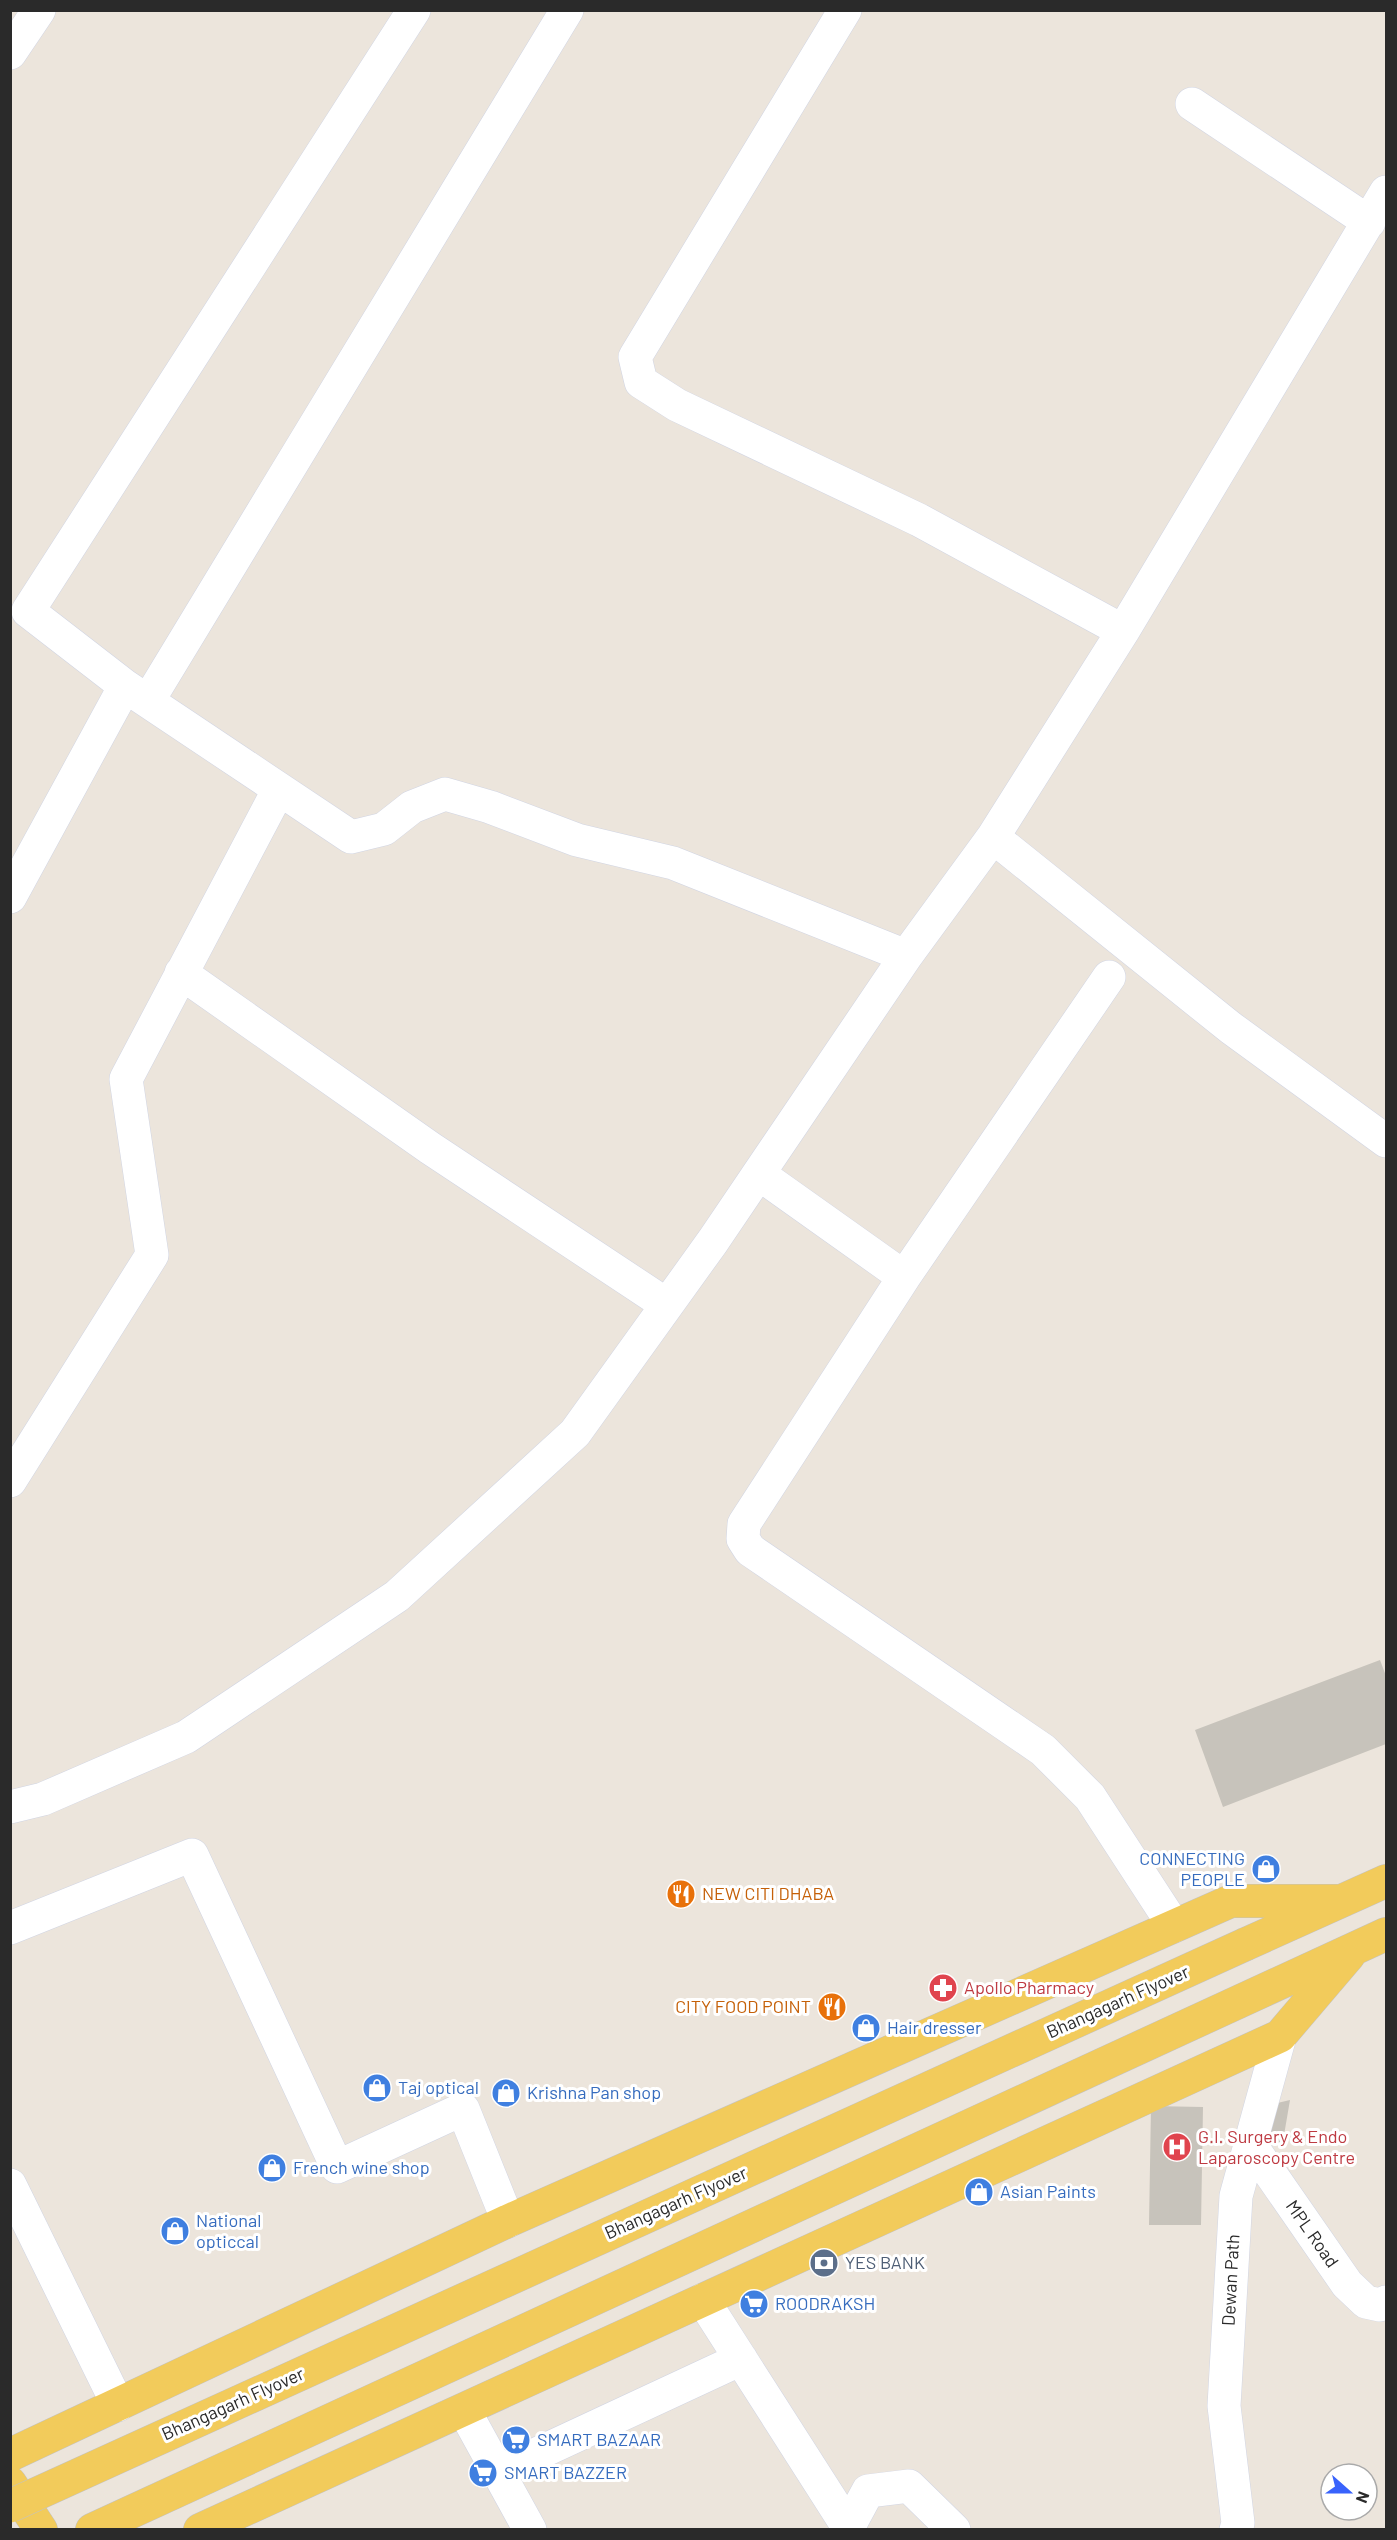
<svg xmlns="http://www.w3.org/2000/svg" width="1397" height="2540" font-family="Barlow,sans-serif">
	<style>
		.building { fill: #c7c3bb }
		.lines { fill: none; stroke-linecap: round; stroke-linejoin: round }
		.minor-casing { stroke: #d1d5e3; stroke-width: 34 }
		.major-casing { stroke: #c3c3c3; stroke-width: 34 }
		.minor { stroke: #fff; stroke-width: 33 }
		.major { stroke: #f2cb5b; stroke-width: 33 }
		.major-bridge-casing { stroke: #c3c3c3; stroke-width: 34; stroke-linecap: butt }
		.major-bridge { stroke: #f2cb5b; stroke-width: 33 }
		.labels { text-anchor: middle; stroke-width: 6; stroke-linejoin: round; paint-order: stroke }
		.shop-label { font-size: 18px; fill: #366cbe; stroke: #fff; text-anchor: start }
		.food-label { font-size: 18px; fill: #c56008; stroke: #fff; text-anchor: start }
		.health-label { font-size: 18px; fill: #be3a42; stroke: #fff; text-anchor: start }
		.street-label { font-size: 18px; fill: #2a2a2a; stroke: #fff }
		.service-label { font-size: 18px; fill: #4e5e75; stroke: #fff; text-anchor: start }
	</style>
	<rect width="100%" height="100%" fill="#ece5dc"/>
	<path class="building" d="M1380 1660 1386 1676V1744L1223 1807 1195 1730Z
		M1290 2100 1283 2141 1263 2149 1260 2107Z
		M1151 2106 1203 2107 1201 2225H1149Z"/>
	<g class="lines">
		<g class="minor-casing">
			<path id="minor" d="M845 10 635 357 641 382 677 405 919 520 1123 631
				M10 53 39 10
				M1192 104 1369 222
				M125 686 351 837 384 829 412 807 445 794 490 807 577 840 673 863 906 956
				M148 701 567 10
				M993 837 1231 1028 1386 1141
				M10 897 125 686 28 611 414 10
				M181 973 430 1148 667 1305
				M1109 977 904 1277 744 1524 743 1539 750 1550 1043 1750 1090 1797 1174 1926
				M759 1174 904 1277
				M10 1481 152 1255 126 1079 279 789
				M10 1807 43 1799 186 1737 397 1596 575 1433 713 1241 906 956 993 837 1123 631 1386 192
				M10 1928 192 1855 337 2167 463 2109 508 2221
				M1250 2144 1347 2284 1366 2302 1380 2305 1386 2302
				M10 2185 118 2405
				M703 2300 850 2530
				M464 2410 530 2530
				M498 2472 741 2359
				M848 2528 868 2491 909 2486 954 2530
				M1236 2530 1238 2523 1224 2406 1236 2196 1280 2036"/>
		</g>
		<g class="major-casing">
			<path id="major" d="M1246 1944 1386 1881
				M10 2455 508 2221 1231 1901H1341
				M10 2483 41 2530
				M92 2530 1386 1934
				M200 2530 1280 2036 1349 1955"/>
		</g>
		<use href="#minor" class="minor"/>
		<use href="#major" class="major"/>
		<g class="major-bridge-casing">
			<path id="major-bridge" d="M10 2506 1246 1944"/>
		</g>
		<use href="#major-bridge" class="major-bridge"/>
	</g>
	<defs>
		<g id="shop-disc" transform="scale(1.5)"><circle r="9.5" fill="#3f7fe0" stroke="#fff"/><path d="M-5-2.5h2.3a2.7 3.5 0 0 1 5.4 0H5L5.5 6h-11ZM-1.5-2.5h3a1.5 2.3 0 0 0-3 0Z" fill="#fff"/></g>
		<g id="restaurant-disc" transform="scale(1.5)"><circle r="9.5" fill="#e8710a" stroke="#fff"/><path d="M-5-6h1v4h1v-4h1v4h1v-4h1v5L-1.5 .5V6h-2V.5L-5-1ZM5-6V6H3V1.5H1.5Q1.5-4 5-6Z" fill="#fff"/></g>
		<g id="pharmacy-disc" transform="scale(1.5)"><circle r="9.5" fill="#e0444e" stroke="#fff"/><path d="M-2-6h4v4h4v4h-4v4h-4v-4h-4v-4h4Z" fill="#fff"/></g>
		<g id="hospital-disc" transform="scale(1.5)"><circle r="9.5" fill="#e0444e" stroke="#fff"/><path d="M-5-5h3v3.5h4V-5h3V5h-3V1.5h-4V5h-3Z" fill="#fff"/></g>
		<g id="bank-disc" transform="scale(1.5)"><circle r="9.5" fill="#5c6f8a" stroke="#fff"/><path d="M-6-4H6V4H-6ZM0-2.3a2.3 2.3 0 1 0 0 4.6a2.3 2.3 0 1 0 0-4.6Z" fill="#fff"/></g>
		<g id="supermarket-disc" transform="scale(1.5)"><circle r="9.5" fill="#3f7fe0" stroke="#fff"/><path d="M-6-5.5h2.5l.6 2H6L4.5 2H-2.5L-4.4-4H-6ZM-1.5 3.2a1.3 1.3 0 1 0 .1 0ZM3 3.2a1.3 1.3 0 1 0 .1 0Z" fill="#fff"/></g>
	</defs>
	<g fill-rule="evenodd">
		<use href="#shop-disc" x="1266" y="1869"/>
		<use href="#restaurant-disc" x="681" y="1894"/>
		<use href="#pharmacy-disc" x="943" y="1988"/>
		<use href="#restaurant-disc" x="832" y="2007"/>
		<use href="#shop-disc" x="866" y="2028"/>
		<use href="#shop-disc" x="377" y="2088"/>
		<use href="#shop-disc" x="506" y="2093"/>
		<use href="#hospital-disc" x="1177" y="2147"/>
		<use href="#shop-disc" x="272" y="2168"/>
		<use href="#shop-disc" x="979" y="2192"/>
		<use href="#shop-disc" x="175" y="2231"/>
		<use href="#bank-disc" x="824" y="2263"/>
		<use href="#supermarket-disc" x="754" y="2304"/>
		<use href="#supermarket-disc" x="516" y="2440"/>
		<use href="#supermarket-disc" x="483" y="2473"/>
	</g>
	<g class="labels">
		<g class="shop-label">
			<text x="1245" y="1865" text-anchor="end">CONNECTING<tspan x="1245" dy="21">PEOPLE</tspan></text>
			<text x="887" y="2034">Hair dresser</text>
			<text x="398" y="2094">Taj optical</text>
			<text x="527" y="2099">Krishna Pan shop</text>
			<text x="293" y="2174">French wine shop</text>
			<text x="1000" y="2198">Asian Paints</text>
			<text x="196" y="2227">National<tspan x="196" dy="21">opticcal</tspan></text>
			<text x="775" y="2310">ROODRAKSH</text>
			<text x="537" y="2446">SMART BAZAAR</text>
			<text x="504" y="2479">SMART BAZZER</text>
		</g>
		<g class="food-label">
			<text x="702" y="1900">NEW CITI DHABA</text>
			<text x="811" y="2013" text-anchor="end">CITY FOOD POINT</text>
		</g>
		<g class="health-label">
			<text x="964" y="1994">Apollo Pharmacy</text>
			<text x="1198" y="2143">G.I. Surgery &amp; Endo<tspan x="1198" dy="21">Laparoscopy Centre</tspan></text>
		</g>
		<g class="street-label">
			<text transform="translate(1118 2002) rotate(-24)" y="6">Bhangagarh Flyover</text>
			<text transform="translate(676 2203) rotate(-24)" y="6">Bhangagarh Flyover</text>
			<text transform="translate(1312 2234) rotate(55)" y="6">MPL Road</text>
			<text transform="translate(1231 2280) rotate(-87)" y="6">Dewan Path</text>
			<text transform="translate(233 2404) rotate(-24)" y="6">Bhangagarh Flyover</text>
		</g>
		<g class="service-label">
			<text x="845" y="2269">YES BANK</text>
		</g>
	</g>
	<rect width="1397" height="2540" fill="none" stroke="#2a2a2a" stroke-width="24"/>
	<g transform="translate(1349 2492) rotate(111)"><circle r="28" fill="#ffffff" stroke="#aaaaaa" stroke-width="1.5"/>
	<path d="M0-4.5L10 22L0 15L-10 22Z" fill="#3963fc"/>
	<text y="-9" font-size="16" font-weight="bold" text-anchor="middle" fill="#2a2a2a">N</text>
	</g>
</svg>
